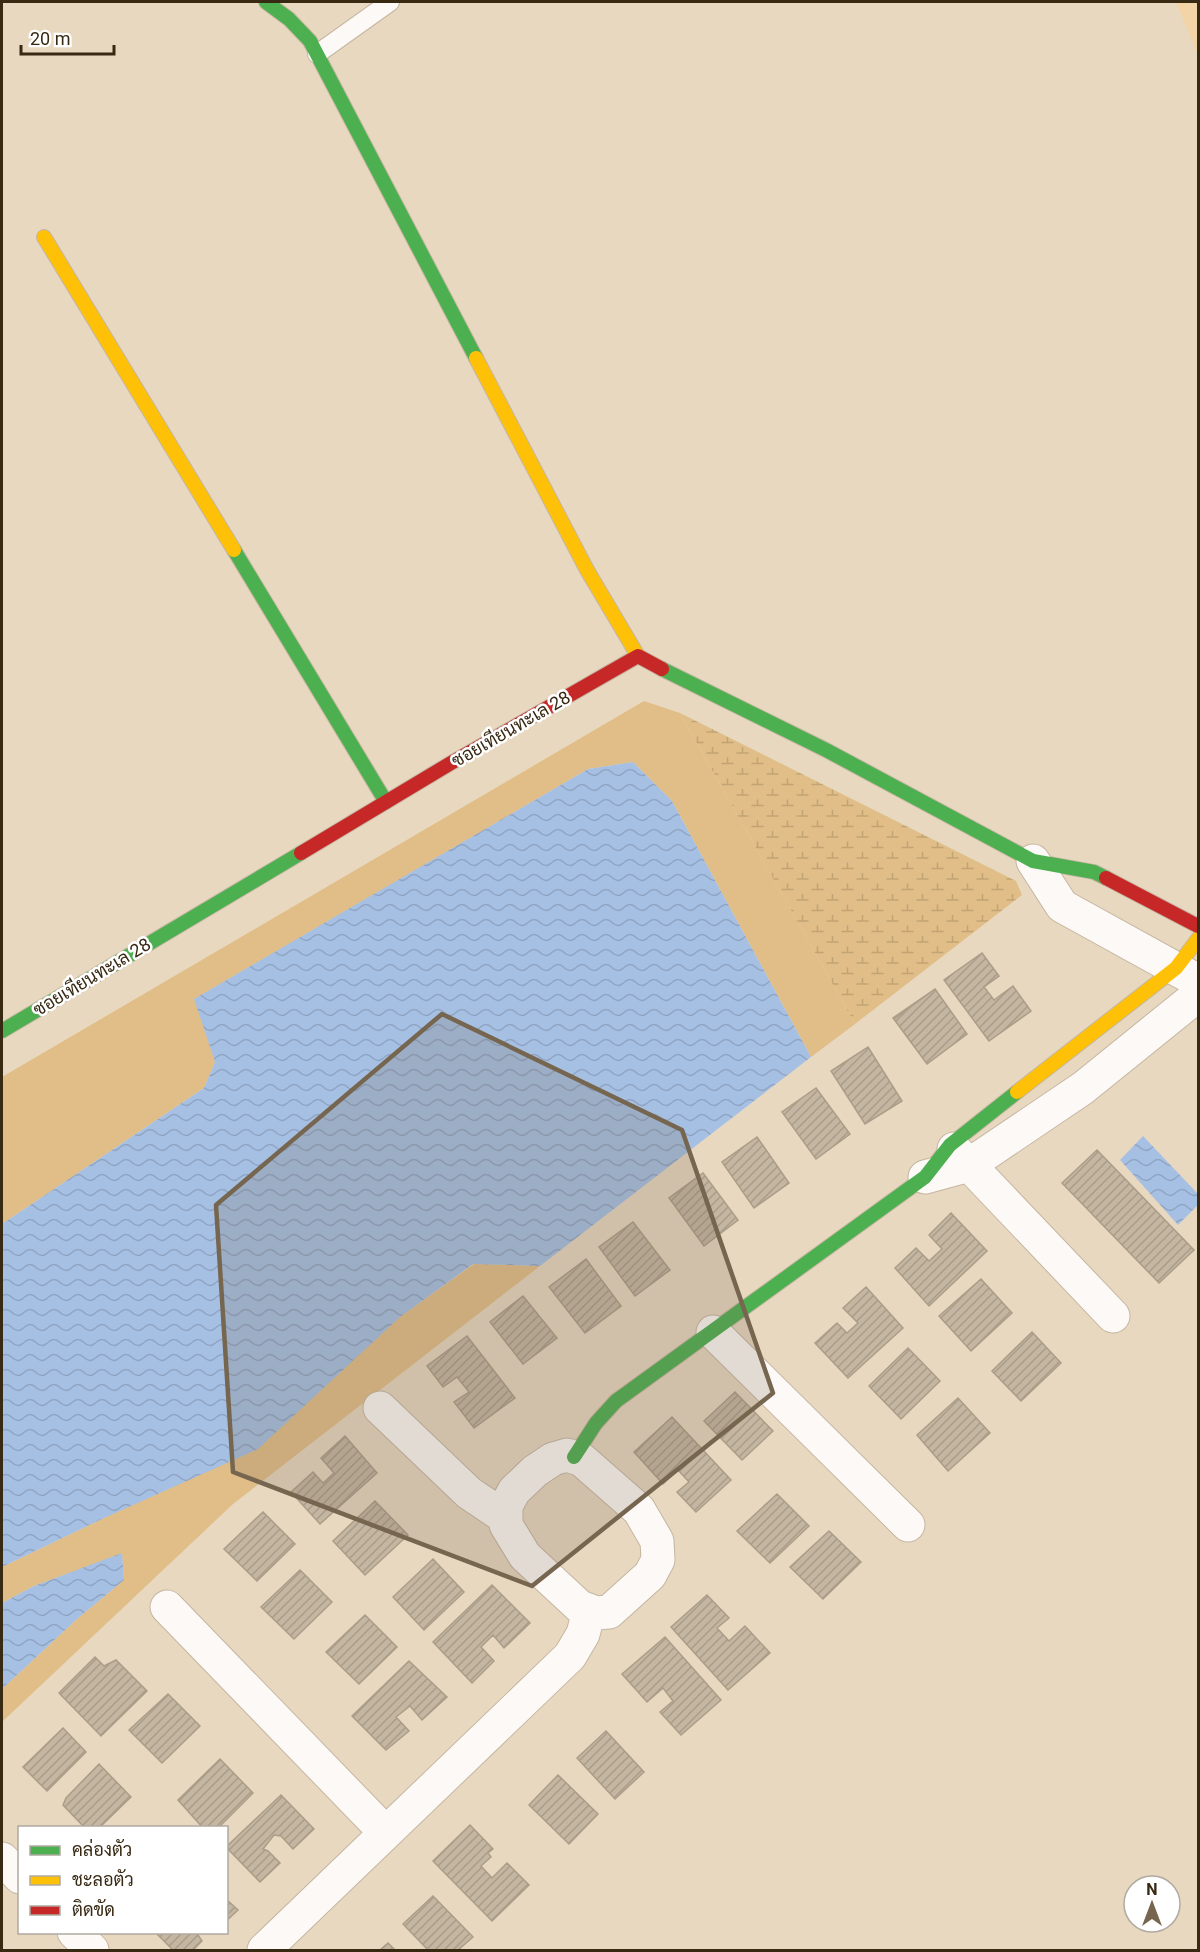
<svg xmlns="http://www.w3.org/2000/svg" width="1200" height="1952" font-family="Roboto,Sarabun,sans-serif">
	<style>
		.built { fill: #f2d4a7 }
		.green { fill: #e1be87 }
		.wetland { fill: url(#wetland-marsh) }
		.water { fill: url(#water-waves) }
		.building { fill: url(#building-hatch); stroke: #ab9d88; stroke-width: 1.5 }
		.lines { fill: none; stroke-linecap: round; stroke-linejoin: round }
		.lane-casing { stroke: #c5b6a1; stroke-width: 20 }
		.street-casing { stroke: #c5b6a1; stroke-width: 35 }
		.fast-casing { stroke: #c5b6a1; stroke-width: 16 }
		.slow-casing { stroke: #c5b6a1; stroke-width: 16 }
		.jam-casing { stroke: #c5b6a1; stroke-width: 16 }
		.lane { stroke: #fcf9f6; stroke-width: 18 }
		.street { stroke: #fcf9f6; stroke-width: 33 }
		.fast { stroke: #4caf50; stroke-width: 14 }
		.slow { stroke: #ffc107; stroke-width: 14 }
		.jam { stroke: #c62828; stroke-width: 14 }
		.marked { fill: #766650; fill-opacity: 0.2; stroke: #766650; stroke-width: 4.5; stroke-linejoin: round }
		.labels { text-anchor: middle; stroke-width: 5; stroke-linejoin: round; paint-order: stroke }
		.street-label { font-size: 18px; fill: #382913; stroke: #fff }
	</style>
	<defs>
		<pattern id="wetland-marsh" width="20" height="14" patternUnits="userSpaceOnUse" patternTransform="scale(1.5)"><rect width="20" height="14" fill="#e1be87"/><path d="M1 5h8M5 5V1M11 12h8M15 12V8" fill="none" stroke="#c2a374"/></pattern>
		<pattern id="water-waves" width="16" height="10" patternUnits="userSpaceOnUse" patternTransform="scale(1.5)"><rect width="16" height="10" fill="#a6c0e4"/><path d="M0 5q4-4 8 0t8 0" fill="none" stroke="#90a5c3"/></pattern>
		<pattern id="building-hatch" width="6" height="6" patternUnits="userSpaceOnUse" patternTransform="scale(1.5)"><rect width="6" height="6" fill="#c4b6a1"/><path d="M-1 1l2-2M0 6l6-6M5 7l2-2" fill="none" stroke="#a99c8a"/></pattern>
	</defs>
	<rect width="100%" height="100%" fill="#e8d8c0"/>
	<path class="built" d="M1176 2H1198V55Z"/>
	<path class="green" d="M644 701 680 713 855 1024 811 1057 672 801 633 762 588 769 195 999 215 1062 204 1088 2 1224V1077Z
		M474 1264 540 1266 233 1504 2 1722V1689L77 1619 124 1580 122 1554 34 1586 2 1603V1567L102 1519 400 1317Z"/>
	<path class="wetland" d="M680 713 1016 881 1022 895 855 1024Z"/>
	<path class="water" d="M633 762 672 801 811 1057 540 1266 473 1264 400 1317 258 1449 102 1519 2 1567V1224L204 1088 215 1062 194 999 588 769Z
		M1143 1136 1198 1194V1205L1178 1225 1120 1160Z
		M122 1553 124 1580 77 1619 2 1689V1603L34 1586Z"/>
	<path class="building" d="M982 953 999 976 984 987 994 1000 1013 986 1031 1011 989 1041 944 980Z
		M982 953 999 976 984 987 994 1000 1013 986 1031 1011 989 1041 944 980Z
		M935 989 967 1034 927 1064 894 1019Z
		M935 989 967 1034 927 1064 893 1018Z
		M868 1047 902 1101 865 1124 831 1071Z
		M816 1088 850 1134 816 1159 782 1112Z
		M757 1137 789 1183 754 1208 722 1162Z
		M1097 1150 1194 1250 1159 1283 1062 1183Z
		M1097 1150 1194 1250 1159 1283 1062 1183Z
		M703 1173 738 1220 704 1246 669 1198Z
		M951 1213 987 1251 929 1306 895 1268 916 1248 929 1261 942 1249 929 1235Z
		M951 1213 987 1251 929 1306 895 1268 916 1248 929 1261 942 1249 929 1235Z
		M633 1222 670 1270 635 1296 599 1247Z
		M586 1259 621 1306 585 1333 549 1287Z
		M981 1279 1012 1313 971 1351 939 1316Z
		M981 1279 1012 1313 971 1351 939 1316Z
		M866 1287 903 1328 848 1378 815 1343 837 1323 847 1333 858 1323 843 1308Z
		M523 1296 557 1338 523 1364 490 1322Z
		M1032 1332 1061 1363 1021 1401 992 1371Z
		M1032 1332 1061 1363 1021 1401 992 1371Z
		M467 1336 515 1398 474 1428 454 1402 469 1392 457 1377 443 1387 427 1366Z
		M908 1348 940 1381 901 1419 869 1386Z
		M735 1392 773 1431 742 1460 704 1421Z
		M958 1398 990 1433 948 1471 917 1435Z
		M958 1398 990 1433 948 1471 917 1435Z
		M672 1417 731 1480 696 1512 677 1492 689 1482 678 1470 663 1484 634 1452Z
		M345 1436 377 1473 320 1524 291 1492 313 1472 323 1483 334 1473 321 1458Z
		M777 1494 809 1526 770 1563 737 1531Z
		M375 1501 408 1535 365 1575 333 1541Z
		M263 1512 295 1544 257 1581 224 1549Z
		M829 1531 861 1562 823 1599 790 1567Z
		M433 1559 464 1592 424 1630 393 1597Z
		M300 1570 332 1602 294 1639 261 1607Z
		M492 1585 530 1623 504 1648 493 1635 481 1647 494 1661 472 1683 433 1642Z
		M707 1595 729 1618 717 1628 729 1641 745 1626 770 1653 728 1690 671 1627Z
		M365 1615 397 1647 359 1684 326 1652Z
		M665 1637 721 1700 681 1735 660 1712 673 1701 663 1688 647 1702 622 1674Z
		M95 1657 104 1666 116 1660 147 1691 101 1736 59 1693Z
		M409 1661 447 1697 422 1720 410 1706 396 1717 409 1731 386 1750 352 1716Z
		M168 1694 200 1726 162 1763 129 1730Z
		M63 1728 86 1752 47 1791 23 1767Z
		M606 1731 644 1772 615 1799 577 1758Z
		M220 1759 253 1793 218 1828H203L178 1800Z
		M99 1764 131 1797 99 1828H85L63 1805 66 1798Z
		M558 1775 598 1814 569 1844 529 1805Z
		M281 1795 314 1829 293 1849 281 1836 274 1835 263 1849 268 1851 280 1863 260 1882 226 1847Z
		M470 1825 493 1849 488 1853 491 1857 481 1866 492 1878 507 1863 529 1885 492 1921 433 1861Z
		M433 1896 473 1937 458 1950H428L403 1924Z
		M226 1899 238 1910 226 1921Z
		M155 1932H196L202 1941 193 1950H173Z
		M388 1943 395 1950H380Z"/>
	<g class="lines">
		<g class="lane-casing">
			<path id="lane" d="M317 54 390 2"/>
		</g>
		<g class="street-casing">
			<path id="street" d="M1033 861 1062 906 1198 981
				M954 1149 1113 1316
				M925 1177 969 1165 1083 1088 1198 995
				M713 1332 908 1525
				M380 1408 469 1493 506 1518
				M567 1455 582 1460 639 1510 657 1541 658 1560 650 1575 609 1612 596 1613 580 1607 525 1556 506 1525V1506L514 1491 535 1471 553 1459Z
				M167 1607 386 1833
				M2 1859 20 1877
				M74 1932 92 1950
				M264 1950 570 1656 583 1634 589 1611"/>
		</g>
		<g class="fast-casing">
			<path id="fast" d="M266 2 289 19 310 41 476 358
				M234 550 386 802
				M662 669 826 750 1033 861 1094 872 1106 878
				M2 1031 301 853
				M574 1457 596 1423 616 1401 925 1177 950 1145 1017 1092"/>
		</g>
		<g class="slow-casing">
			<path id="slow" d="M44 237 234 550
				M476 358 587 570 638 656
				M1017 1092 1176 968 1198 939"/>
		</g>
		<g class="jam-casing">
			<path id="jam" d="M301 853 451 763 638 656 662 669
				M1106 878 1198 926"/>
		</g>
		<use href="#lane" class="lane"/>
		<use href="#street" class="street"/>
		<use href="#fast" class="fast"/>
		<use href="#slow" class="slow"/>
		<use href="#jam" class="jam"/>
	</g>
	<path class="marked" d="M442 1014 682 1130 773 1393 532 1586 233 1472 216 1205Z"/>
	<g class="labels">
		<g class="street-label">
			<text transform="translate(511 729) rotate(-30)" y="6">ซอยเทียนทะเล 28</text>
			<text transform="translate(92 977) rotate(-31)" y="6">ซอยเทียนทะเล 28</text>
		</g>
	</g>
	<rect width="1200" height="1952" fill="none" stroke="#382913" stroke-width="6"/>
	<rect x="18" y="1826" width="210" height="108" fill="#ffffff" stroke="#afa9a1" stroke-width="1.5"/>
	<rect x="30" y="1846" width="30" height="9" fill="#4caf50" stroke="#afa9a1" stroke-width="1.5"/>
	<text x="72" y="1856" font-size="18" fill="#382913">คล่องตัว</text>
	<rect x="30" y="1876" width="30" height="9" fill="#ffc107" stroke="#afa9a1" stroke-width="1.5"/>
	<text x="72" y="1886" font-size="18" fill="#382913">ชะลอตัว</text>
	<rect x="30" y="1906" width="30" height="9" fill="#c62828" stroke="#afa9a1" stroke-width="1.5"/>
	<text x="72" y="1916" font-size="18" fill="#382913">ติดขัด</text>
	<g transform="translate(1152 1904)"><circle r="28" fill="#ffffff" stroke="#afa9a1" stroke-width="1.5"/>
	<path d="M0-4.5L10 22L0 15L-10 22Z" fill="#766650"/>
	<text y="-9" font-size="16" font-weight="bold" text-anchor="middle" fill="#382913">N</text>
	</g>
	<path d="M21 45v9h93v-9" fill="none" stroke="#382913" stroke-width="3"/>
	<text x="30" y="45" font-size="18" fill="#382913" stroke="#ffffff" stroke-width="4.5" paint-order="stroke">20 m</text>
</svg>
